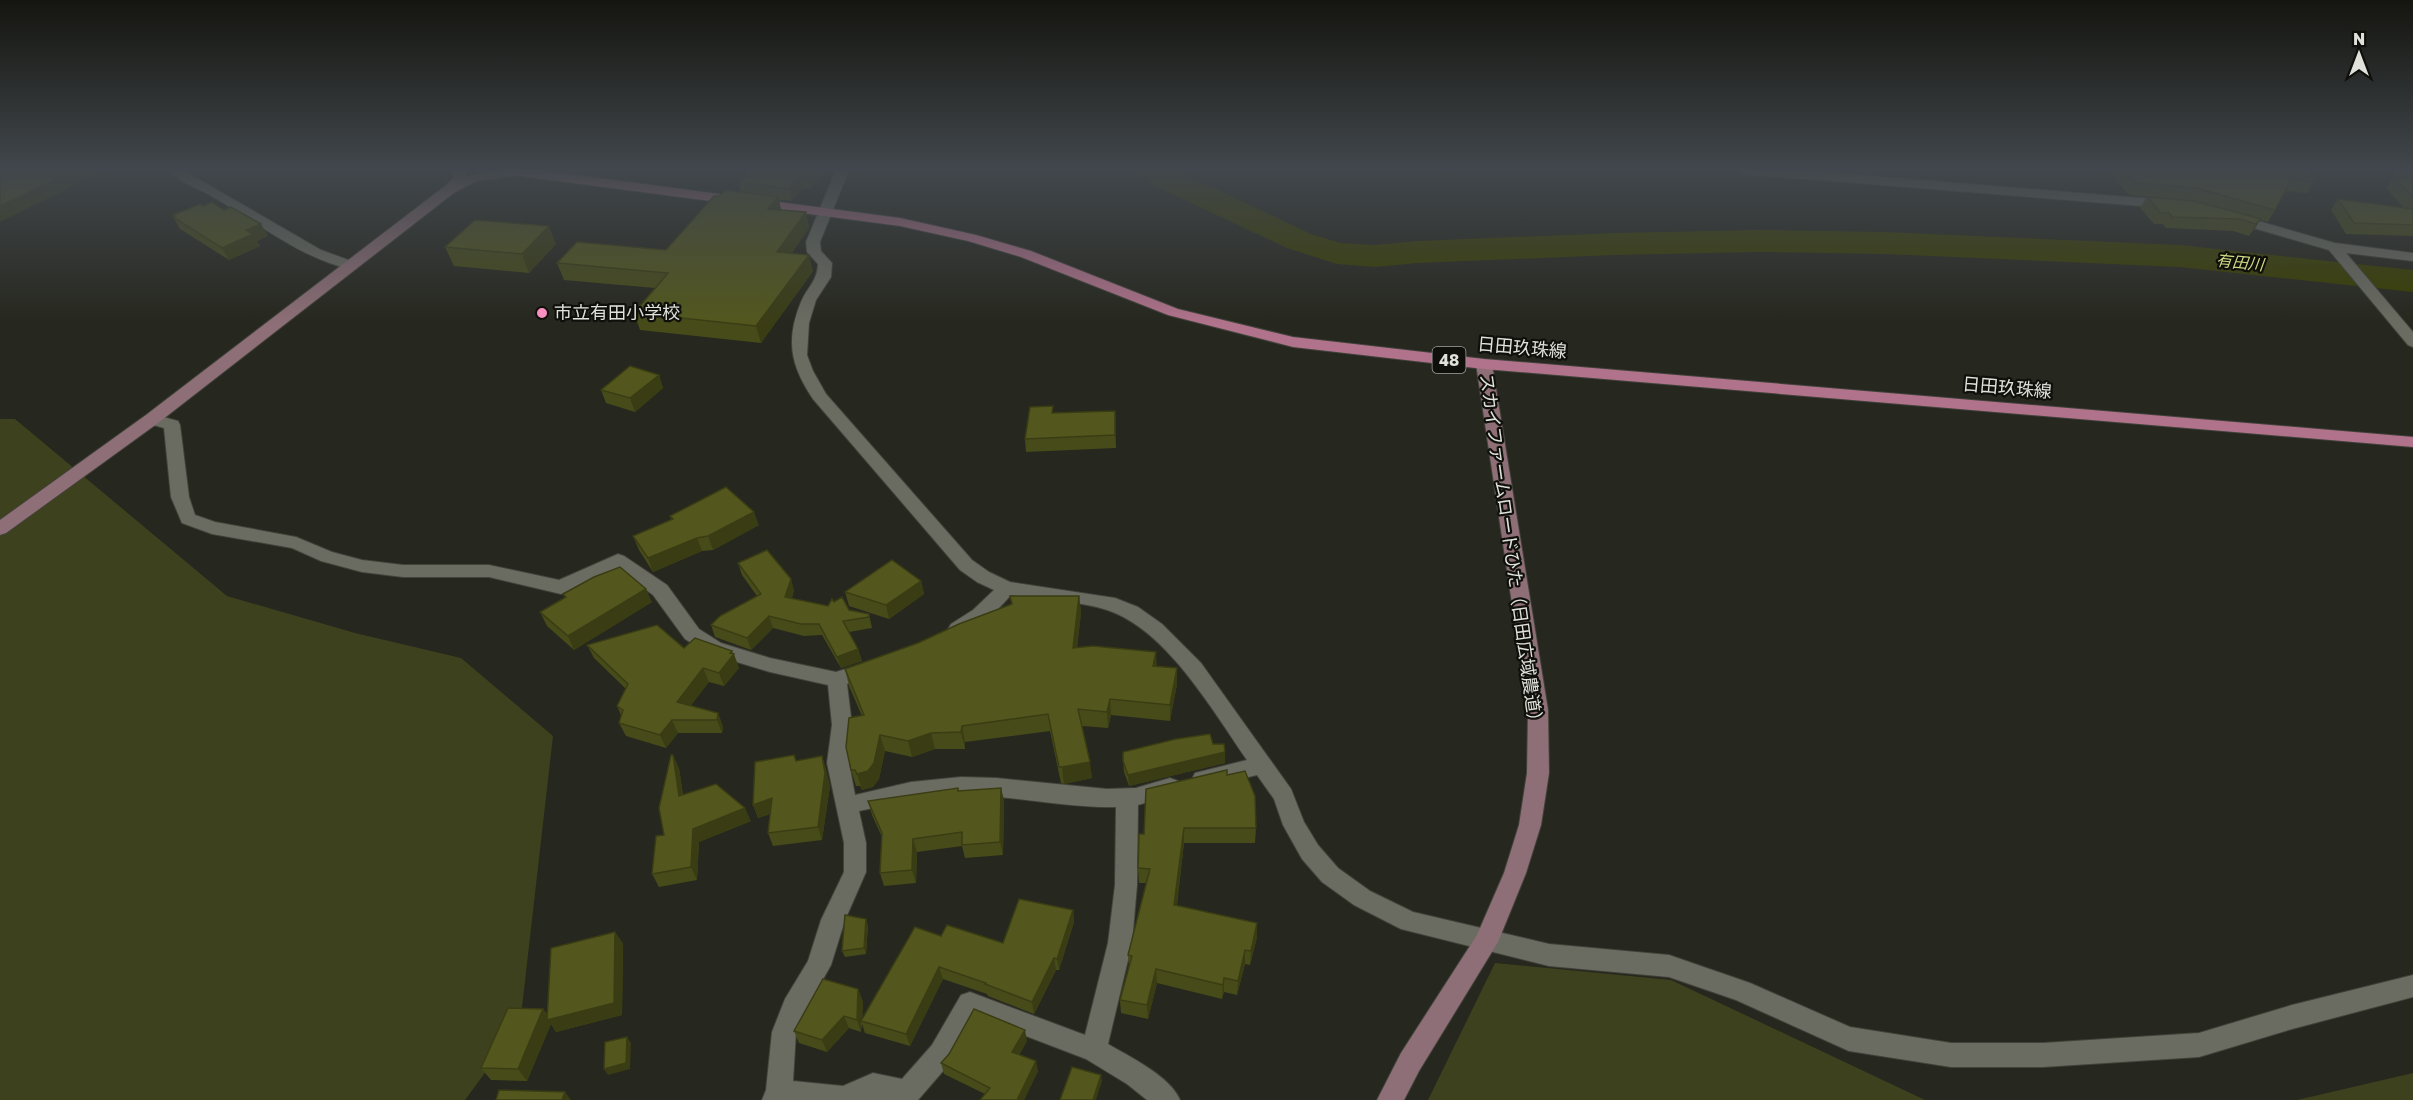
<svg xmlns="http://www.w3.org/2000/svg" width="2413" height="1100" font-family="'Golos Text','Noto Sans JP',sans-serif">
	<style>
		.green { fill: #3e411d }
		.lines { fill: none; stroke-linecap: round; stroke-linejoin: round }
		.river { fill: #3a3e00; fill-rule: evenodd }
		.street-casing { stroke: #41423a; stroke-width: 2 }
		.secondary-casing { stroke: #41423a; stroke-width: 2 }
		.primary-casing { stroke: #41423a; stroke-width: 2 }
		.street { fill: #6b6c61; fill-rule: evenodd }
		.secondary { fill: #8e6f77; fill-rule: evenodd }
		.primary { fill: #b1738c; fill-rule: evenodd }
		.wall { fill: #474b19 }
		.shaded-wall { fill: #3a3d14 }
		.building { fill: #53571d; stroke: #3a3d14; stroke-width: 1.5 }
		.poi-dot { fill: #fc8fc2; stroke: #0f0f0b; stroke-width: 2 }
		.labels { text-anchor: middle; stroke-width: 4.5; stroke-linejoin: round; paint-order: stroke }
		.far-water-label { font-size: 16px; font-style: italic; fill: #d1d983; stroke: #0f0f0b }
		.shield { fill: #0f0f0b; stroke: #a1a29c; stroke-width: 1.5 }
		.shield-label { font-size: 16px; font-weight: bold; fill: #e0e1da }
		.poi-label { font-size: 18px; fill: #e0e1da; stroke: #0f0f0b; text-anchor: start }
		.street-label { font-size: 18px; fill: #e0e1da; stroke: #0f0f0b }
	</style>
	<rect width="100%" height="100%" fill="#26271e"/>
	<path class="green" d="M0 419H15L227 596 355 633 461 658 553 736 520 1025 465 1100H0Z
		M1495 963 1671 980 1925 1100H1428Z
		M2413 1073V1100H2297Z"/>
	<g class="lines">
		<path class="river" d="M1132 170H1176L1311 234 1340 243 1375 245 1418 241 1615 233 1758 230 1885 232 2179 245 2413 270V292L2179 267 1885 254 1758 252 1615 255 1418 263 1375 267 1337 264 1287 248 1136 177Z"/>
		<g class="street-casing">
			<path id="street" d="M170 170H183L321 250 354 262 356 265 349 269C299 257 257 222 213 197 199 188 180 184 170 170Z
				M836 170H849L820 242 821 251 832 263 831 277 816 300 809 323 807 355 813 371 826 394 972 560 989 572 1010 582 1115 598 1138 607 1162 624 1201 663 1291 789 1304 822 1318 845 1338 868 1370 891 1413 912 1549 944 1669 955 1750 983 1850 1027 1951 1043H2043L2199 1033 2292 1005 2413 975V997L2292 1029 2199 1057 2043 1067H1951L1849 1051 1736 1000 1669 977 1549 966 1401 929 1354 905 1322 882 1302 859 1283 825 1274 799 1257 775 1203 788 1195 785 1192 779 1195 773 1247 760C1213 711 1166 629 1107 610 1080 601 1040 600 1011 595 998 609 972 640 951 634L948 629 951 624 973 610 994 590 977 582 960 570 813 399C791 366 785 341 801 302 808 286 817 282 818 264L807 252 806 242Z
				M1738 170H1797L2166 200 2173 204 2166 208 1744 174Z
				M2234 214 2335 243 2413 253V261L2346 253 2413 332V347L2408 345 2329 250 2229 221 2227 218Z
				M152 414 178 421 180 425 189 497 195 515 215 522 296 537 332 552 362 560 403 565H489L559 580 618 554 624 556 667 585 699 629 721 643 770 658 836 672 870 661 877 663 880 668 877 673 847 684 852 725 849 763 855 795 911 782 961 777 996 778 1107 789 1136 788 1170 778 1178 781 1181 787 1178 793 1138 805 1137 885 1132 943 1108 1044C1130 1057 1170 1076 1180 1100H1147L1127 1084 1086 1059 976 1017 950 1063 918 1100H762L766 1090 772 1032 785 999 808 961 821 920 844 872V843L827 763 832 725 828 685 770 672 707 653 685 639 653 595 617 568 561 594 489 577H403L362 572 321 561 292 548 212 534 182 523 171 497 164 428 146 423 144 419ZM961 795C1013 795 1064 808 1116 807L1115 885 1108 943 1085 1035 970 992 961 995 932 1045 902 1079 873 1073 843 1086 793 1081 796 1032 804 1013 831 965 845 920 866 872V843L859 811 911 800Z"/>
		</g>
		<g class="secondary-casing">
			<path id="secondary" d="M451 170H464L466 177 499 170 520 172 514 176 477 181 455 192 158 423 6 533 0 535V520L146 415 445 186 454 177Z
				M1484 359 1492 364 1548 710 1549 773 1541 825 1526 873 1498 942 1419 1071 1404 1100H1377L1401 1053 1477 935 1504 873 1519 825 1527 773 1528 710 1476 364Z"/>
		</g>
		<g class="primary-casing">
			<path id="primary" d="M499 170H539L900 218 976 235 1031 251 1178 309 1293 337 1484 359 2413 437V447L1484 369 1293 347 1168 315 1021 257 968 241 900 226 505 174Z"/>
		</g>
		<use href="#street" class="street"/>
		<use href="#secondary" class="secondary"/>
		<use href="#primary" class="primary"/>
	</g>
	<path class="wall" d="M751 171H826L810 189 803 188 792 201 779 200 781 210 806 212 809 228 792 253 813 271 761 343 640 330 634 313 655 288 564 280 557 263 666 250 719 196 741 192 739 182Z
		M1418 171H1450L1449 173Z
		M2108 171H2307L2314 181 2307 193 2285 191 2275 210 2268 222 2260 220 2249 236 2233 231 2166 228 2163 224H2154L2140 208 2147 197 2193 201 2129 195Z
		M2397 171H2413V236L2346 234 2331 210 2338 199 2404 208 2386 188Z
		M173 215 268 236 257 241 260 246 229 260 180 229 173 217 174 216Z
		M556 244 529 273 454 266 445 247Z
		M659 375 663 388 635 412 606 403 601 390Z
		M1053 406V413L1116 425V448L1026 452 1025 439Z
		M670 516 759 525 713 550 702 551 653 572 639 550 633 536 672 520Z
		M738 563 794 590 792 598 828 606 834 602 849 610 869 614 872 628 849 632 858 649 862 661 841 668 822 635 804 636 773 628 751 650 715 637 711 625 757 596 742 575Z
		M921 581 924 594 889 619 849 606 845 592Z
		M563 594 652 602 574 650 547 626 540 612 565 597Z
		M1010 596H1079L1081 613 1077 648 1156 666 1177 668V684L1170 721 1111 715 1108 728 1082 726 1092 778 1064 784 1061 783 1050 731 965 742V749H935L912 757 885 751 879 779 873 787 862 790 860 786H856L851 770 862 716 849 686 845 669 918 643 1012 605Z
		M587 645 732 651 739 668 724 686 709 682 690 706 718 713 723 727 722 733H678L666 748 626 736 619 723 621 715 617 706 626 689 594 658Z
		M1213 744 1225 763 1129 786 1124 772 1123 761Z
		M822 756 826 770 830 786 822 840 773 846 768 833 770 814 758 818 753 805 796 761Z
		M679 768 683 795 751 821 699 842 697 880 659 887 652 874 664 835Z
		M1227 775 1256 828 1255 843H1184L1177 905 1257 923V937L1250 965 1245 964 1237 995 1224 992 1222 999 1157 983 1148 1019 1121 1013 1120 1000 1129 967 1128 955 1146 883H1139L1138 868 1144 834Z
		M1001 788 1004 801 1003 855 965 858 962 846 917 852 916 883 884 886 880 873 882 837 872 815 868 801 958 791Z
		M1073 910 1074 922 1059 970H1056L1034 1014 988 996 987 994 943 979 910 1046 865 1033 862 1024 861 1032 849 1028 827 1052 799 1043 794 1031 858 989 863 1002 862 1020 941 936 1003 943Z
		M868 925 866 954 845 957 842 951Z
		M615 932 623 944 622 1015 556 1032 551 1024 527 1081 491 1080 481 1068 543 1009 548 1015Z
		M1027 1041 1019 1055 1038 1071 1024 1100H980L985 1094 944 1074 941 1063Z"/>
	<path class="shaded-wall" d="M74 171H104L0 222V206Z
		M813 171H826L810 189 807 177Z
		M800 176 803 188 792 201 789 189Z
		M778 197 782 213 768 209Z
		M806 212 809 228 781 269 777 252Z
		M2261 219 2254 230 2249 236 2256 224Z
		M261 224 268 236 257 241 260 246 229 260 222 248 246 230Z
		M549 226 556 244 529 273 522 254Z
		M809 255 813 271 761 343 756 326Z
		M659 375 663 388 635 412 630 398Z
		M1115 411 1116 425V448L1115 435Z
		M754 512 759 525 713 550 708 536Z
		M697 538 702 551 653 572 648 558Z
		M791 579 794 590 789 608 785 597Z
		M921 581 924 594 889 619 886 605Z
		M646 589 652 602 574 650 568 636Z
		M1079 596 1081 613 1075 665 1073 648Z
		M769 616 773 628 751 650 747 638Z
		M858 649 862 661 841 668 837 657Z
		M732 651 733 655 734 654 739 668 724 686 719 673Z
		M1156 652 1157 668 1153 666Z
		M703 668 709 682 683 716 677 702Z
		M1177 668V684L1170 721V705Z
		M1110 699 1111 715 1108 728 1107 712Z
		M718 713 723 727 722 733 717 720Z
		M672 720 678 733 666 748 660 735Z
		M962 726 965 742V749L961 732Z
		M931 733 935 749 912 757 908 741Z
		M880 735 885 751 879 779 873 787 862 790 857 774Z
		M1225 752V763L1129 786 1128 775Z
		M673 755 679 768 685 809 679 796Z
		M822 756 826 770 830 786 822 840 818 827Z
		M1090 762 1092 778 1064 784 1062 767Z
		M1001 788 1004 801 1003 855 1000 842Z
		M772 798 777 811 758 818 753 805Z
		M745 808 751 821 699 842 697 880 691 867 693 829Z
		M1184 828V843L1175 919 1174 905Z
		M913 839 917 852 916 883 912 870Z
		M1073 910 1074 922 1059 970 1057 959Z
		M866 919 868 925 866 954 864 948Z
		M1257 923V937L1250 965 1251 951Z
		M615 932 623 944 622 1015 556 1032 551 1024 527 1081 518 1069 543 1009 551 1019Z
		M1245 950V964L1237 995 1238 981Z
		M1054 958 1056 970 1034 1014 1032 1002Z
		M939 967 943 979 910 1046 906 1034Z
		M1156 969 1157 983 1148 1019 1147 1005Z
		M1224 978V992L1222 999 1223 985Z
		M858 989 863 1002 862 1022 861 1021V1032L857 1020Z
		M844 1016 849 1028 827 1052 822 1040Z
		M1025 1030 1027 1041 1014 1062 1012 1052Z
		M627 1037 631 1043 630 1069 608 1075 604 1069Z
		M1036 1061 1038 1071 1024 1100H1017Z
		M1101 1075 1102 1081 1096 1100H1093Z
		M565 1092 571 1100H562Z"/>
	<path class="building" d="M0 171H74L0 206Z
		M751 171H813L807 177 800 176 789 189 739 182Z
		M2124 171H2307L2314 181 2291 179 2275 210 2196 188 2135 183Z
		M2404 171H2413V197L2394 177H2411Z
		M726 190 778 197 768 209 806 212 777 252 809 255 756 326 634 313 668 273 557 263 577 242 666 250 714 196H719Z
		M2147 197 2195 201 2261 219 2256 224 2240 219 2172 217 2169 213H2161Z
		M2338 199 2413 209V225L2354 223Z
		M212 202 224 210 231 207 261 224 246 230 253 234 222 248 173 217 175 216 173 215 200 204 203 206Z
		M475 220 549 226 522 254 445 247Z
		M630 366 659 375 630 398 601 390Z
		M1053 406 1052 413 1115 411V435L1025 439 1030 407Z
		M726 487 754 512 708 536 697 538 648 558 633 536 673 519 670 516Z
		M767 550 791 579 785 597 828 606 832 599 834 602 842 597 849 610 869 614V617L843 621 858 649 837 657 819 624H801L769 616 747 638 711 625 720 616 761 594 738 563Z
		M892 560 921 581 886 605 845 592Z
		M620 567 646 589 568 636 540 612 566 597 563 594 594 577Z
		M1010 596H1079L1073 648 1093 646 1156 652 1153 666 1177 668 1170 705 1110 699 1107 712 1078 709 1090 762 1062 767H1059L1048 714 962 726 961 732 931 733 908 741 880 735 874 763 868 771 857 774 855 770H851L846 747 849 718 864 715 845 669 918 643 959 624 1012 604Z
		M657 625 684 648 695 638 732 651 730 653 734 654 719 673 703 668 677 702 718 713 717 720H672L660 735 619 723 623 710 617 706 628 684 587 645Z
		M1210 734 1213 744H1224L1225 752 1128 775 1123 761V752L1176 739Z
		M671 755H673L679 796 716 784 745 808 693 829 691 867 652 874 656 836 664 835 659 808Z
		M794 755 796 761 822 756 825 773 818 827 768 833 772 798 753 805 755 762Z
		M1227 770V775L1245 771 1255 796 1256 828H1184L1174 905 1257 923 1251 951 1245 950 1238 981 1224 978 1223 985 1156 969 1147 1005 1120 1000 1132 956 1128 955 1150 869 1138 868 1139 834H1144L1146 789Z
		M958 788V791L1001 788 1000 842 962 845V832L913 839 912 870 880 873 882 833 868 801Z
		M1019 899 1073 910 1057 959 1054 958 1032 1002 985 984 986 983 939 967 906 1034 861 1021 915 927 941 936 947 925 1003 943Z
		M845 915 866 919 864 948 842 951Z
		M615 932 614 1003 547 1020 551 948Z
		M823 979 858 989 857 1020 844 1016 822 1040 794 1031Z
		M508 1008 543 1009 518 1069 481 1068Z
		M974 1009 1025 1030 1012 1052 1036 1061 1017 1100H980L990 1088 941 1063 949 1054Z
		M627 1037 626 1063 604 1069 605 1042Z
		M1072 1067 1101 1075 1093 1100H1060Z
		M499 1090 565 1092 562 1100H496Z"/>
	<linearGradient id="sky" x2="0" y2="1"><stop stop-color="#151510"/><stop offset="0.52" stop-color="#41474c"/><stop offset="1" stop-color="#41474c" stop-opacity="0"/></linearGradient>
	<rect width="2413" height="325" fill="url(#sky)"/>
	<circle class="poi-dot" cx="542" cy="313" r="6"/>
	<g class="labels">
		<g class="far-water-label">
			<text transform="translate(2240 262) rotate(6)" y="6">有田川</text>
		</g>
		<rect class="shield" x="1432.5" y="347" width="33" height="26" rx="4.5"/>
		<g class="shield-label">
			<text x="1449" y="366">48</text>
		</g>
		<g class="poi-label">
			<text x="554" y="319">市立有田小学校</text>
		</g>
		<g class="street-label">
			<text transform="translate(1522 348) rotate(5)" y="6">日田玖珠線</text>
			<text transform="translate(2007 388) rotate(5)" y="6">日田玖珠線</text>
			<text transform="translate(1511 552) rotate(82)" y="6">スカイファームロードひた（日田広域農道）</text>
		</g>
	</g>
	<g transform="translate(2359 54)" stroke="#0f0f0b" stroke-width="4.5" paint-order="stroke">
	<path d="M0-4.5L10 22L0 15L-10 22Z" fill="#e0e1da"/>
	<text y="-9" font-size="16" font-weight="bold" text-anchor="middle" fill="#e0e1da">N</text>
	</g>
</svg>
